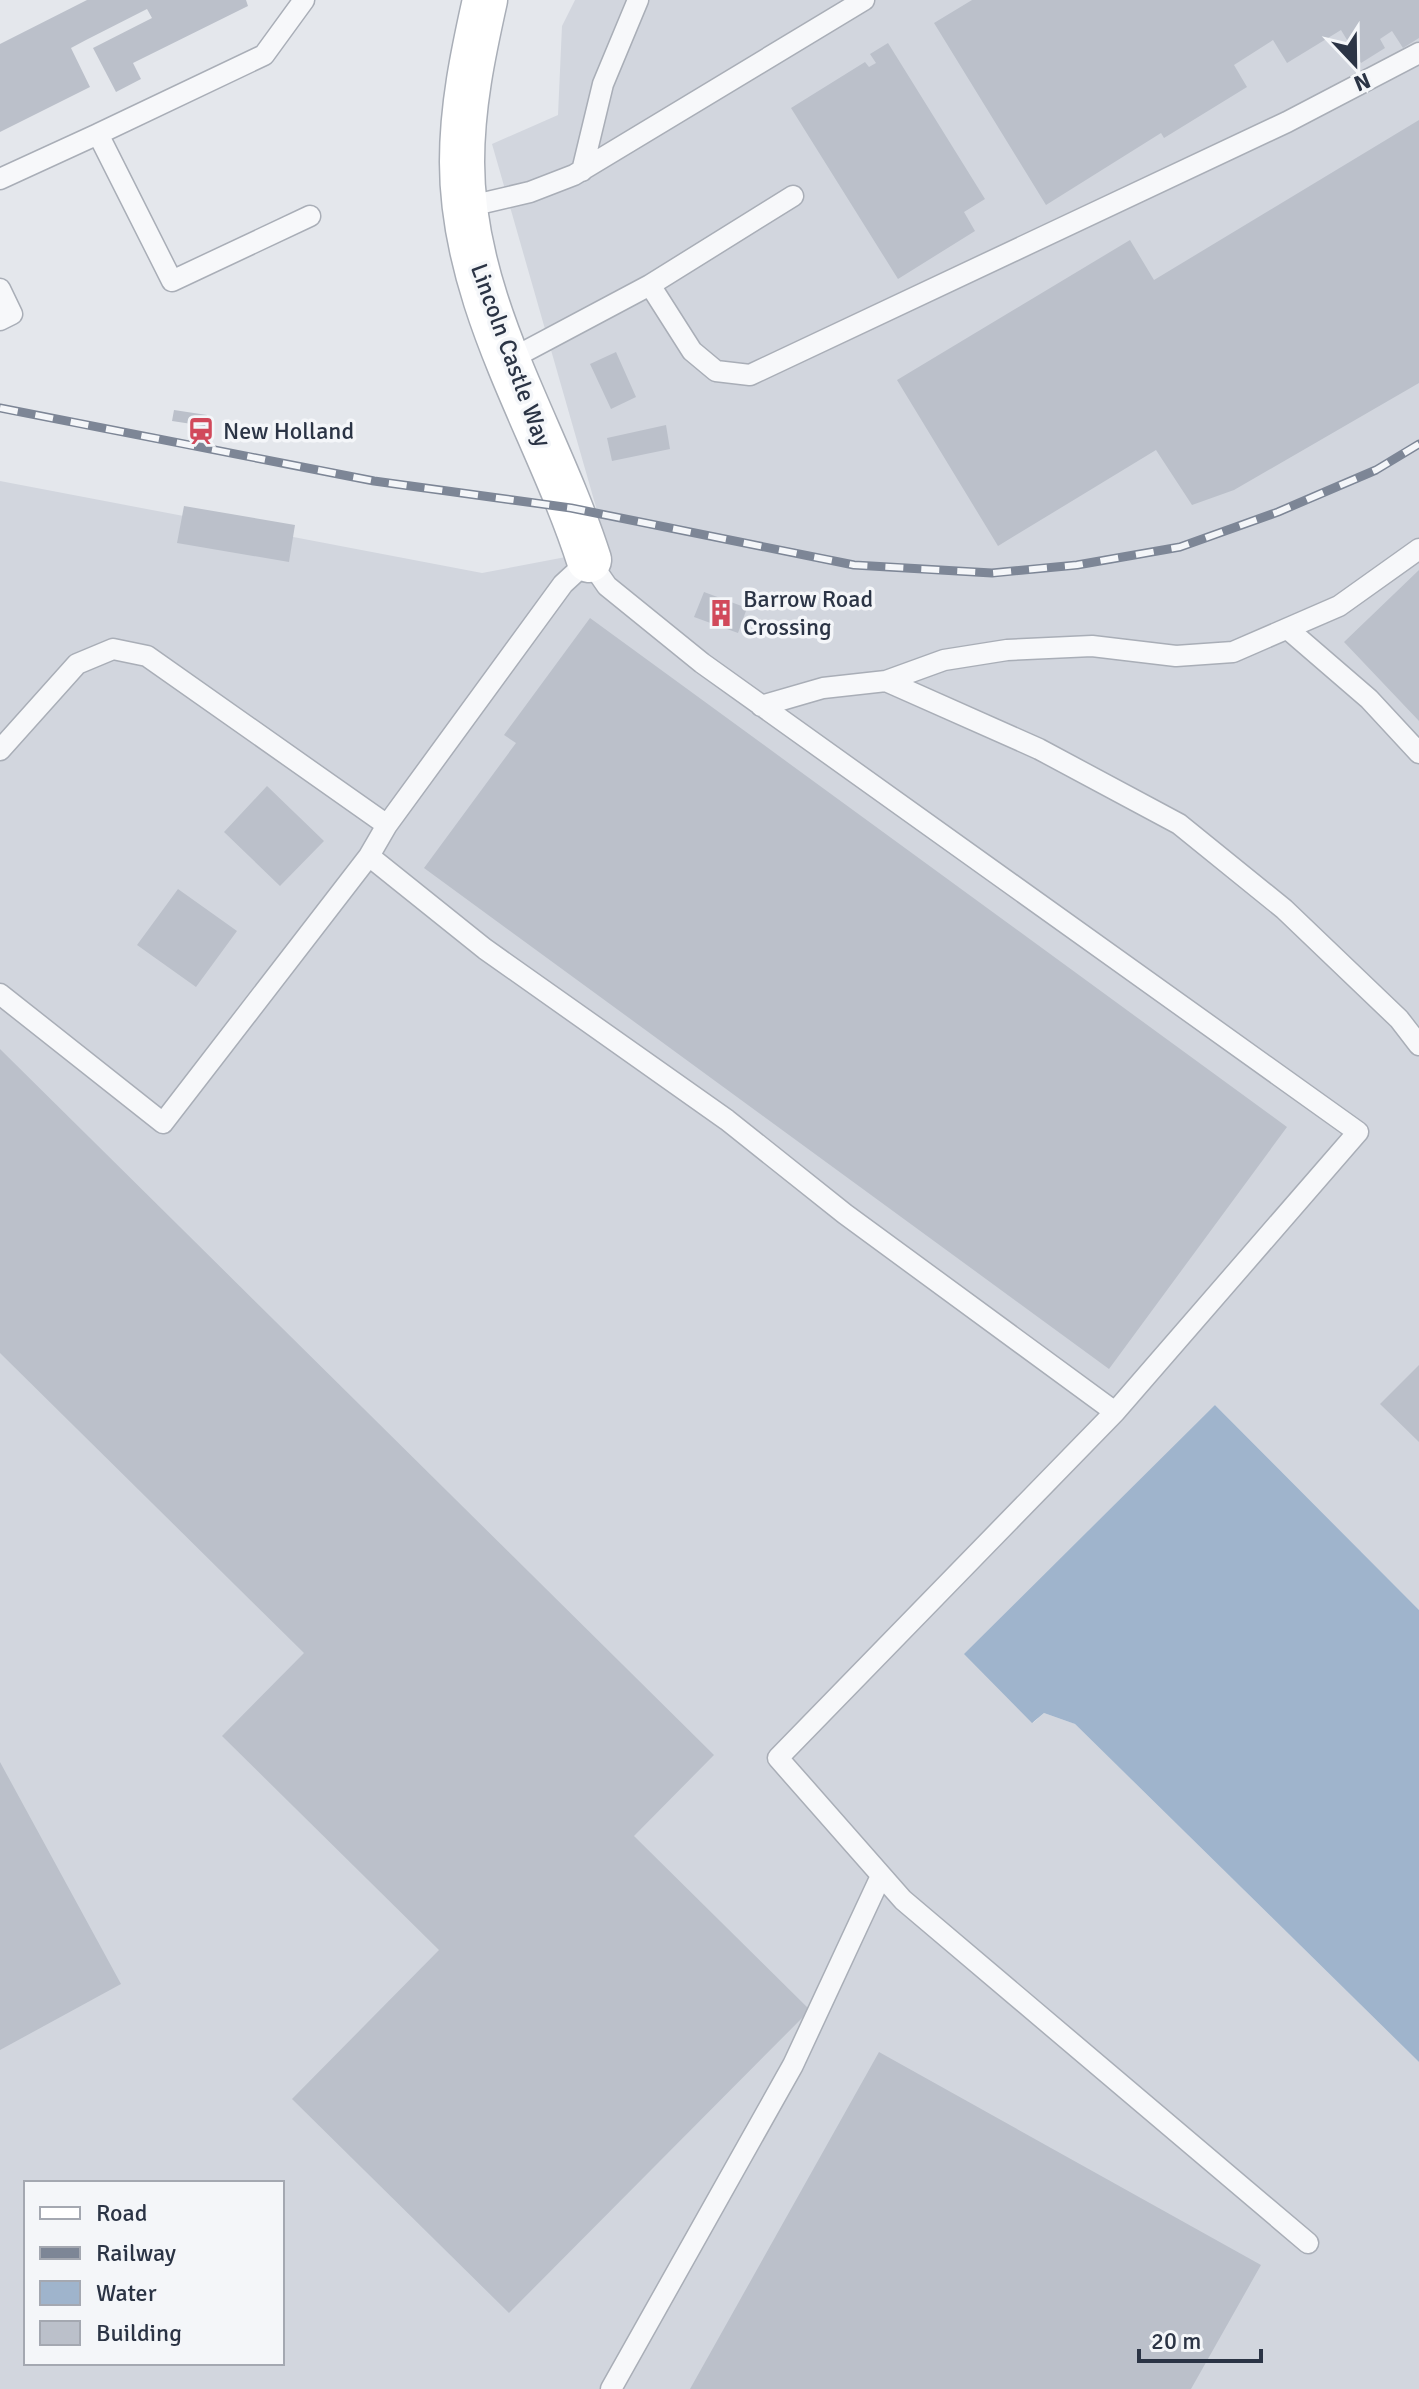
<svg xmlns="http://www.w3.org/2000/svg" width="1419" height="2389" font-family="Signika,sans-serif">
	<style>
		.built { fill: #d2d6de; fill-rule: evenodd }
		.water { fill: #9fb4cc }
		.building { fill: #bbc0ca }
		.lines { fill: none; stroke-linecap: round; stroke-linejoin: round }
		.lane-casing { stroke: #a9aeb7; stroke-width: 23 }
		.secondary-casing { stroke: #a9aeb7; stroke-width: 47 }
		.lane { stroke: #f7f8fa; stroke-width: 20 }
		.secondary { stroke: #fff; stroke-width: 44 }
		.rail-casing { stroke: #7d8696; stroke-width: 9 }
		.rail { stroke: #f4f6f9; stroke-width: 6; stroke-dasharray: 18; stroke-linecap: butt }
		.labels { text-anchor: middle; stroke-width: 7; stroke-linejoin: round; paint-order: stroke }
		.street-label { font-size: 24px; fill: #2b3445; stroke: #f4f6f9 }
		.poi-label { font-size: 24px; fill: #2b3445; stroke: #f4f6f9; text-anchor: start }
	</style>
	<rect width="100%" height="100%" fill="#e4e7ec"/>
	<path class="built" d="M575 0H1419V1610L1215 1405 1033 1723 1044 1713 1075 1724 1419 2062V2389H0V481L482 573 608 549 492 144 558 115 562 26ZM26 2183H282V2363H26Z"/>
	<path class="water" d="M1215 1405 1419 1610V2062L1075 1724 1044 1713 1032 1723 964 1654Z"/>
	<path class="building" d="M87 0H246L248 6 133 63 141 79 116 92 93 48 152 18 147 9 86 40 71 48 90 87 0 132V44Z
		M972 0H1419V38L1403 48 1392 31 1380 39 1385 48 1361 63 1341 30 1287 63 1273 40 1234 65 1247 87 1164 138 1161 133 1046 205 934 23Z
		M888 43 985 199 964 212 975 231 898 279 791 108 865 62 869 67 876 63 870 54Z
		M1419 120V383L1234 490 1192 505 1156 450 998 546 897 380 1130 240 1154 280Z
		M616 352 636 397 611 409 590 364Z
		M174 410 207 415 205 426 172 421Z
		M666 425 670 449 612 461 607 438Z
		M184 506 295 525 289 562 177 543Z
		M1419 570V721L1344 642Z
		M704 592 747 608 738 633 694 617Z
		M590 618 1287 1127 1109 1369 424 868 516 743 504 735Z
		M267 786 324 841 280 886 224 832Z
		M178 889 237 931 196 987 137 945Z
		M0 1049 714 1755 634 1836 810 2010 509 2313 292 2099 439 1950 222 1736 304 1653 0 1353Z
		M1419 1365V1442L1380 1404Z
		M0 1762 121 1984 0 2050Z
		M879 2052 1261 2265 1191 2389H690Z"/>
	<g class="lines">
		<g class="lane-casing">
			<path id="lane" d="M304 0 264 55 98 134 172 281 310 216
				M582 171 603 84 638 0
				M0 179 98 134
				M466 207 530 192 574 175 864 0
				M650 285 793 196
				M0 289 12 314 0 320
				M509 360 650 285 692 351 716 371 750 375 1287 122 1419 53
				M1289 630 1369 699 1419 753
				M886 681 1039 749 1179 824 1284 909 1399 1019 1419 1045
				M761 706 823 688 886 681 944 660 1007 650 1092 646 1176 656 1233 652 1339 606 1419 549
				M0 750 77 664 113 649 147 656 387 825
				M0 994 163 1123 369 856
				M1115 1412 845 1214 727 1120 485 949 369 856 387 825 563 584 589 560 607 586 702 663 1358 1132 1115 1412 778 1758 903 1900 1308 2243
				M611 2389 793 2065 881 1876"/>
		</g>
		<g class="secondary-casing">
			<path id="secondary" d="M485 0C473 54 462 106 462 162 462 305 547 429 589 560"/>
		</g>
		<use href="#lane" class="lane"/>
		<use href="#secondary" class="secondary"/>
		<g class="rail-casing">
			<path id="rail" d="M0 408 374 481 571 508 854 565 992 573 1077 565 1180 547 1278 512 1376 470 1419 444"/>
		</g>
		<use href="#rail" class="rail"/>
	</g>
	<defs>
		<g id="station-bare" transform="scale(2.16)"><path d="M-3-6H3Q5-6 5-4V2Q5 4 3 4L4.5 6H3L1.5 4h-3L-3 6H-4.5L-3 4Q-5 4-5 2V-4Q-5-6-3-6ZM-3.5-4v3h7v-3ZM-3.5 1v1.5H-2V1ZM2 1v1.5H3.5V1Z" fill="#d1495b" stroke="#f4f6f9" stroke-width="2.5" paint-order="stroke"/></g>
		<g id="building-bare" transform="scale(2.16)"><path d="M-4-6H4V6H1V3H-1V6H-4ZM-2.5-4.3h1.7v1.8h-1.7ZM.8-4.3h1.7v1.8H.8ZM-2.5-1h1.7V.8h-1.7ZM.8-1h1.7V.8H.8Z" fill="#d1495b" stroke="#f4f6f9" stroke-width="2.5" paint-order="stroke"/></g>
	</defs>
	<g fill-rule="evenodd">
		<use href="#station-bare" x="201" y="431"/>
		<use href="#building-bare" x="721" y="613"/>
	</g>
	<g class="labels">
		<g class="street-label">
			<text transform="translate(511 355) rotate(70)" y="8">Lincoln Castle Way</text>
		</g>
		<g class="poi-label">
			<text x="223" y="439">New Holland</text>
			<text x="743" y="607">Barrow Road<tspan x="743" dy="28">Crossing</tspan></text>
		</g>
	</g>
	<rect x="24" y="2181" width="260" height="184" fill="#f4f6f9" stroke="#a4a8b1" stroke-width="2"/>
	<rect x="40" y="2207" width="40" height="12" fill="#ffffff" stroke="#a4a8b1" stroke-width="2"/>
	<text x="96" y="2221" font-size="24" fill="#2b3445">Road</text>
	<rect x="40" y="2247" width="40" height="12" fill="#7d8696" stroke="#a4a8b1" stroke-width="2"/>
	<text x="96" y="2261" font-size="24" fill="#2b3445">Railway</text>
	<rect x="40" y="2281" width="40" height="24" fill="#9fb4cc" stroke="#a4a8b1" stroke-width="2"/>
	<text x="96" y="2301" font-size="24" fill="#2b3445">Water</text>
	<rect x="40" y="2321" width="40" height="24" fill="#bbc0ca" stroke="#a4a8b1" stroke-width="2"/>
	<text x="96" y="2341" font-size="24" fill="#2b3445">Building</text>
	<g transform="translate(1355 64) rotate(158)" stroke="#f4f6f9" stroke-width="6" paint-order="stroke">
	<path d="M0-6L14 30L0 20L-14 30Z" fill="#2b3445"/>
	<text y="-12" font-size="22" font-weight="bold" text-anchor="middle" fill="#2b3445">N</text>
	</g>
	<path d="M1139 2349v12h122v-12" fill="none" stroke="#2b3445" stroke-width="4"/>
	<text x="1151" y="2349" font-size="24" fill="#2b3445" stroke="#f4f6f9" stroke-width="6" paint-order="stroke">20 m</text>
</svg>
